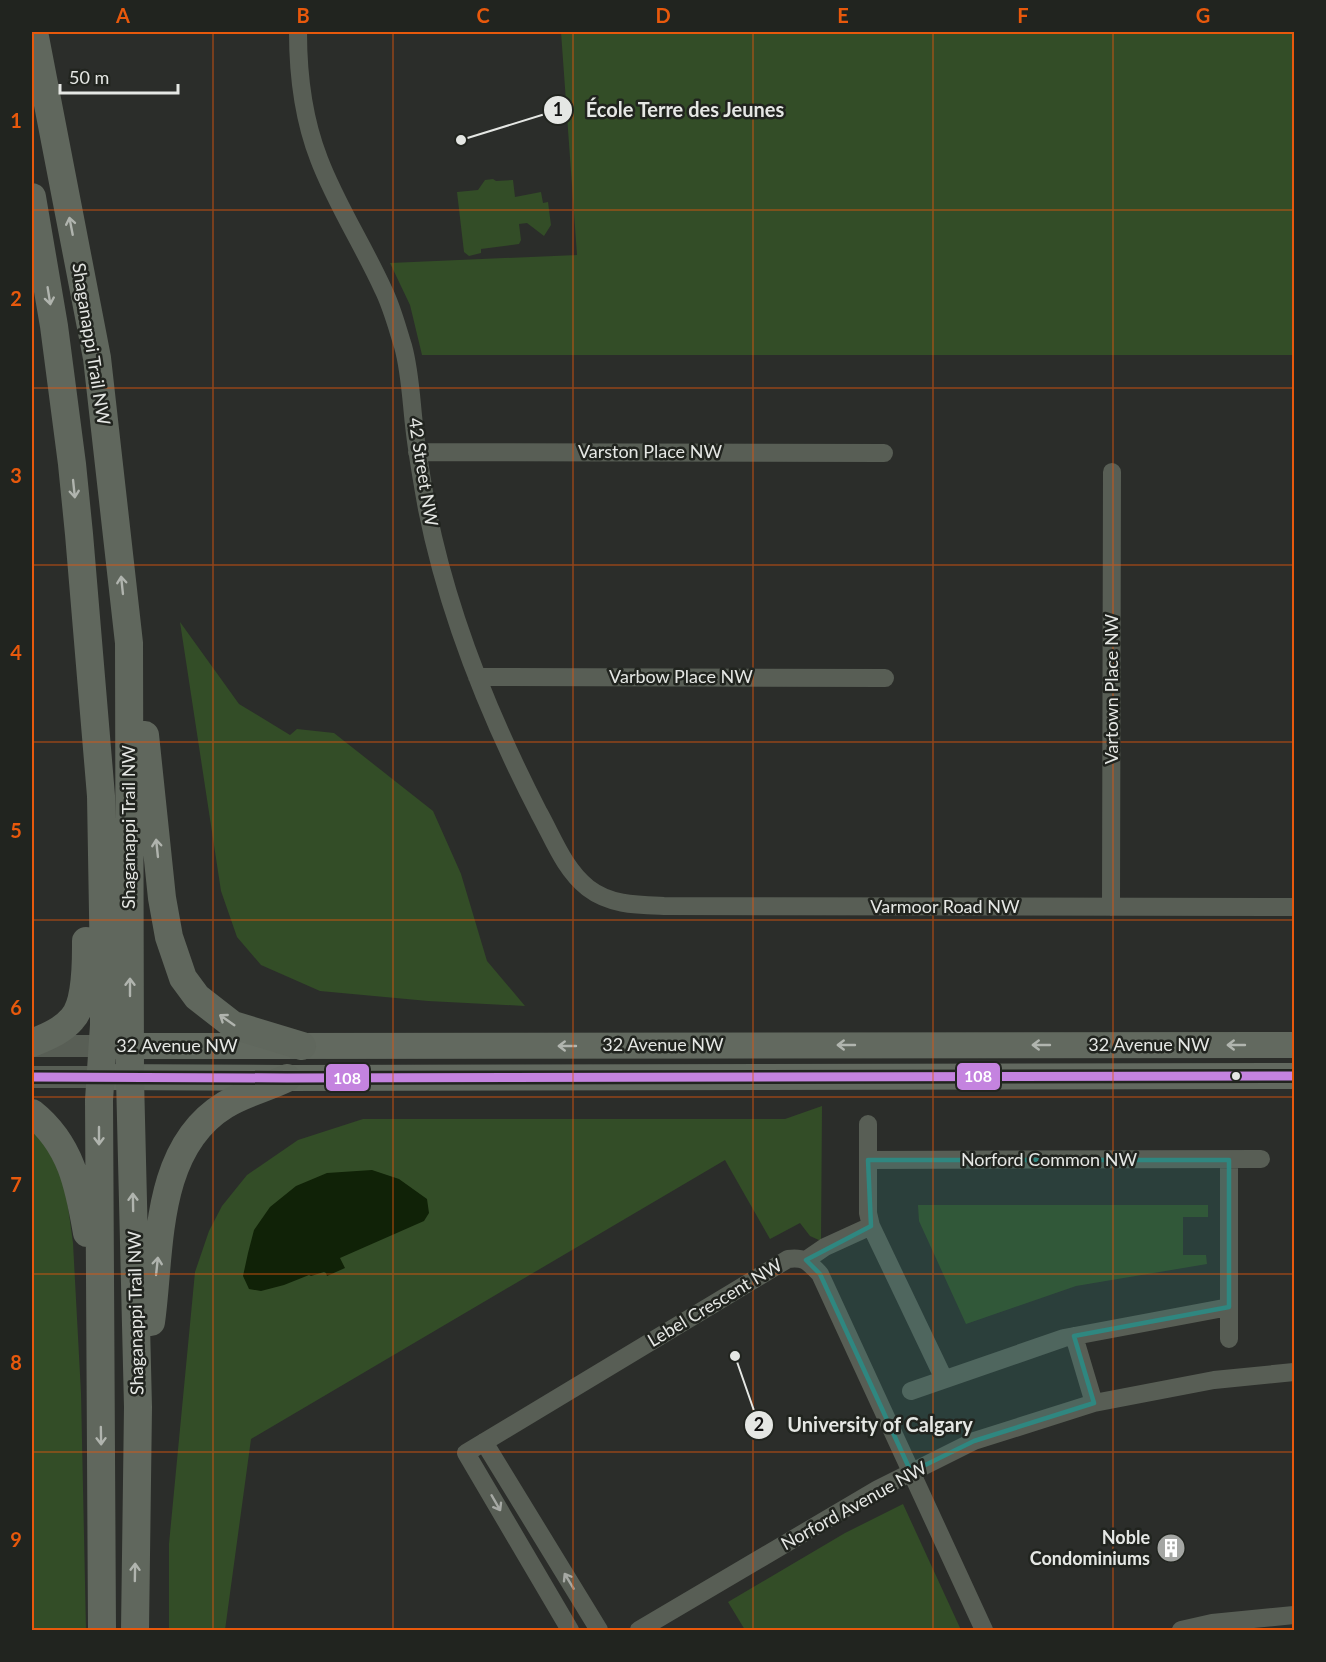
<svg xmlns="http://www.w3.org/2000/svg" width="1326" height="1662" font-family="Lato,sans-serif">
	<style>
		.green { fill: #334d27 }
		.water { fill: #102207 }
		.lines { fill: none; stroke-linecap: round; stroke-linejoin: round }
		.minor { stroke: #585e55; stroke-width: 18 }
		.tertiary { stroke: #585e55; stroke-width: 22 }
		.secondary { stroke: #62695f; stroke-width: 26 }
		.primary { stroke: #60675d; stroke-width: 28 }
		.bus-1-casing { stroke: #21241f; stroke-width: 14 }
		.bus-1 { stroke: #c483df; stroke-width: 9 }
		.oneway { stroke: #b0b4ae }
		.oneway2 { stroke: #b1b5af }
		.oneway3 { stroke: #a6a9a4 }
		.marked { fill: #2f8780; fill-opacity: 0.2; stroke: #2f8780; stroke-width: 4.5; stroke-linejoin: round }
		.grid { fill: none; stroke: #e8590c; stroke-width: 1.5; stroke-opacity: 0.55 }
		.bus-dot { fill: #e5e7e4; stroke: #21241f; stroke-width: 2 }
		.labels { text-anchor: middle; stroke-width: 5; stroke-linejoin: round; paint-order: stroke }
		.street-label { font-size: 18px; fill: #e5e7e4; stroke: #21241f }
		.poi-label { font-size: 18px; font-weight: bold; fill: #e5e7e4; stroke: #21241f; text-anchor: end }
		.leader { fill: none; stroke: #e5e7e4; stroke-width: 2 }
		.callout-dot { fill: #e5e7e4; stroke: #21241f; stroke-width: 2 }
		.mark-label { font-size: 18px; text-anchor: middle; font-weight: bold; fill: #111 }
		.callout-label { font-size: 20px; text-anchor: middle; font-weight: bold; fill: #e5e7e4; stroke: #21241f; stroke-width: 5; stroke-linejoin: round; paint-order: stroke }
		.line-badge { stroke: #21241f; stroke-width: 2 }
		.badge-label { font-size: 16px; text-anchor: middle; font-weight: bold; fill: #fff }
		.neatline { fill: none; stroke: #e8590c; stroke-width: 2 }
		.grid-label { font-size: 20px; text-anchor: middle; font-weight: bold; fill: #e8590c }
	</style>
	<rect width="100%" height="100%" fill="#2b2d2a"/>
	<path class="green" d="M561 32H1294V355H422L410 305 390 263 577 255Z
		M493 179 496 181 513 180 515 197 541 192 543 203 548 202 551 225 544 236 527 223 519 224 521 240 519 244 481 249V253L469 256 464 252 457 192 478 190 485 180Z
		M180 622 239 704 290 735 297 729 334 733 433 811 461 874 487 961 525 1006 428 1001 320 991 261 965 237 937 221 891Z
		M822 1106 821 1241 810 1236 800 1223 770 1239 725 1160 251 1439 225 1630H169V1544L195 1272 209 1231 222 1206 247 1175 298 1140 363 1119H785Z
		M32 1129 45 1142 65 1185 73 1243 81 1393 86 1630H32Z
		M918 1205H1208V1217H1183V1255H1206L1207 1264 1076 1286 966 1324 919 1221Z
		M903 1504 961 1630H745L728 1602 845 1533Z"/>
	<path class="water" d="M372 1170 399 1179 427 1199 429 1213 424 1221 340 1258 345 1268 327 1276 326 1273 324 1272 311 1276 309 1275 284 1285 261 1291 249 1289 243 1276 248 1253 254 1230 270 1207 296 1186 327 1173Z"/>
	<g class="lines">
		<path class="minor" d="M298 32C298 75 303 118 319 159 336 204 363 245 383 289 392 307 397 327 403 346 410 371 411 398 414 425 417 453 422 481 427 509 448 615 489 716 539 813 553 838 564 869 588 888 610 905 637 905 664 906L1294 907
			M417 452 884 453
			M477 677 885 678
			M1111 907 1112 472
			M868 1124V1213L871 1226 944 1379
			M868 1160 1261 1159
			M1229 1160V1339
			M806 1260 825 1247 871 1226
			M1074 1336 1094 1403
			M911 1391 1064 1338 1229 1307
			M484 1442 599 1630
			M570 1630 466 1453 788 1259C806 1257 808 1262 820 1274L984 1630
			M639 1630 878 1489 974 1441 1094 1403 1214 1380 1294 1372
			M1181 1630 1212 1623 1294 1615"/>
		<path class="tertiary" d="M32 1046H103
			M32 1077H100"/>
		<path class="secondary" d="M110 1046 1294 1045
			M100 1077 287 1078 1294 1076"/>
		<path class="primary" d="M34 32 97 358 129 643 130 1078 138 1407 135 1630
			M32 197 54 326 72 464 79 534 101 796 104 971V1025L99 1100 102 1630
			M145 735 162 898 169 937 183 978 197 997 233 1025 302 1046
			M32 1043C46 1037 62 1031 72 1019 87 1003 86 962 86 941
			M32 1113C71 1144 79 1186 87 1233
			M151 1322C161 1251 153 1149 225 1105 244 1093 267 1088 287 1078"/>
		<g class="bus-1-casing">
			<path id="bus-1" d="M32 1077 287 1078 1294 1076"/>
		</g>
		<use href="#bus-1" class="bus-1"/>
	</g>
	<defs><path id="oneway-shaft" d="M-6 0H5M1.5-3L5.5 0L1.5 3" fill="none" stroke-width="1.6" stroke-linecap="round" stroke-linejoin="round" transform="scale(1.5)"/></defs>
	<g class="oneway">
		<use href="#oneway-shaft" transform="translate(71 226) rotate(-101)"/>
		<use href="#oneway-shaft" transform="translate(49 296) rotate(81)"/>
		<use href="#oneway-shaft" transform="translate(74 489) rotate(84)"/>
		<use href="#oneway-shaft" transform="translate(122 585) rotate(-96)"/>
		<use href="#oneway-shaft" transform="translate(157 848) rotate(-96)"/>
		<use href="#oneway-shaft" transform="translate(130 987) rotate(-90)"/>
		<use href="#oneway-shaft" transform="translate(227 1020) rotate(-145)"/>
		<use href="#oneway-shaft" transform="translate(99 1136) rotate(90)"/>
		<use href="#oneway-shaft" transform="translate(133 1202) rotate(-91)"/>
		<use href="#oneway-shaft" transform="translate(157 1266) rotate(-84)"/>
		<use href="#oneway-shaft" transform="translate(101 1436) rotate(89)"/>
		<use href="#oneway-shaft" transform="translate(135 1572) rotate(-89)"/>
	</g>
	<g class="oneway2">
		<use href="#oneway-shaft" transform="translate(846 1045) rotate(180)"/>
		<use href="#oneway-shaft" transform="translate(1041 1045) rotate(180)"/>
		<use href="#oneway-shaft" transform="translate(1236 1045) rotate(180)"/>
		<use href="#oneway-shaft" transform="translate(567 1046) rotate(180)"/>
	</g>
	<g class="oneway3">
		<use href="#oneway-shaft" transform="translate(496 1503) rotate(60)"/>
		<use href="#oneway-shaft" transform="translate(569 1581) rotate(-121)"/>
	</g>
	<path class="marked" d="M868 1160H1229V1307L1074 1336 1094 1403 974 1441 911 1472 820 1274 806 1260 871 1226Z"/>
	<path class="grid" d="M213 32V1630M393 32V1630M573 32V1630M753 32V1630M933 32V1630M1113 32V1630M32 210H1294M32 388H1294M32 565H1294M32 742H1294M32 920H1294M32 1097H1294M32 1274H1294M32 1452H1294"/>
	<defs>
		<g id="building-disc" transform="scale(1.5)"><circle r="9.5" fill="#a4a6a3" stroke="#21241f"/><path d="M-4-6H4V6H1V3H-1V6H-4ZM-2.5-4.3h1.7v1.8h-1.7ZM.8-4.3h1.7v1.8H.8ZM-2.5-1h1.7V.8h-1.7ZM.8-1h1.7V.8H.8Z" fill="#fff"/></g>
	</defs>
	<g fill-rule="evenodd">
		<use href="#building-disc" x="1171" y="1548"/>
	</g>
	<circle class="bus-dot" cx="1236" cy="1076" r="5"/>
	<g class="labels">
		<g class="street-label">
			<text transform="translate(91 344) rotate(81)" y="6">Shaganappi Trail NW</text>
			<text x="650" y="458">Varston Place NW</text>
			<text transform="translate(423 472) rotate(81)" y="6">42 Street NW</text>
			<text x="681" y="683">Varbow Place NW</text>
			<text transform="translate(1112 689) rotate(-90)" y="6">Vartown Place NW</text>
			<text transform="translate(129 827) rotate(-90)" y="6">Shaganappi Trail NW</text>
			<text x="945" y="913">Varmoor Road NW</text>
			<text x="663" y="1051">32 Avenue NW</text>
			<text x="1149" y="1051">32 Avenue NW</text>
			<text x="177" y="1052">32 Avenue NW</text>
			<text x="1049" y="1166">Norford Common NW</text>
			<text transform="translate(715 1303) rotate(-31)" y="6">Lebel Crescent NW</text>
			<text transform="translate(136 1313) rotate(-91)" y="6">Shaganappi Trail NW</text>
			<text transform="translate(854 1506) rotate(-29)" y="6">Norford Avenue NW</text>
		</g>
		<g class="poi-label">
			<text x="1150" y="1544">Noble<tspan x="1150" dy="21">Condominiums</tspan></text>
		</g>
	</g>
	<path class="leader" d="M461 140L558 110M735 1356L759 1425"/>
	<g class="callout-dot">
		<circle cx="461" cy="140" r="6"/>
		<circle cx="735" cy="1356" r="6"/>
		<circle cx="558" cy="110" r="15"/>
		<circle cx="759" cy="1425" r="15"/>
	</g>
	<g class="mark-label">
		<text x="558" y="116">1</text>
		<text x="759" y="1431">2</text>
	</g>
	<g class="callout-label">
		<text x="685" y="117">École Terre des Jeunes</text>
		<text x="880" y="1432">University of Calgary</text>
	</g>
	<g class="line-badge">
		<rect x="956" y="1062" width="45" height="29" rx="6" fill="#c483df"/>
		<rect x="325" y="1063" width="45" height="29" rx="6" fill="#c483df"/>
	</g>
	<g class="badge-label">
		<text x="978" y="1082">108</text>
		<text x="347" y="1084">108</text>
	</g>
	<rect width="1326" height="1662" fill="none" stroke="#21241f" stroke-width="66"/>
	<path d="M60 84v9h118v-9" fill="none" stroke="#e5e7e4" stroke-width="3"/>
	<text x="69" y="84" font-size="18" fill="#e5e7e4" stroke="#21241f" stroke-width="4.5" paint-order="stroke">50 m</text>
	<rect x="33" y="33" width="1260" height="1596" class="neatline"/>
	<g class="grid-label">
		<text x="123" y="23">A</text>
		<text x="303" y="23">B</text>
		<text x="483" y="23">C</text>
		<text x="663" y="23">D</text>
		<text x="843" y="23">E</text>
		<text x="1023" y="23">F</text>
		<text x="1203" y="23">G</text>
		<text x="16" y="128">1</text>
		<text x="16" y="306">2</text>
		<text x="16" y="483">3</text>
		<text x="16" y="660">4</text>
		<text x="16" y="838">5</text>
		<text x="16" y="1015">6</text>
		<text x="16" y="1192">7</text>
		<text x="16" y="1370">8</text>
		<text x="16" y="1547">9</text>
	</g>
</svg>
